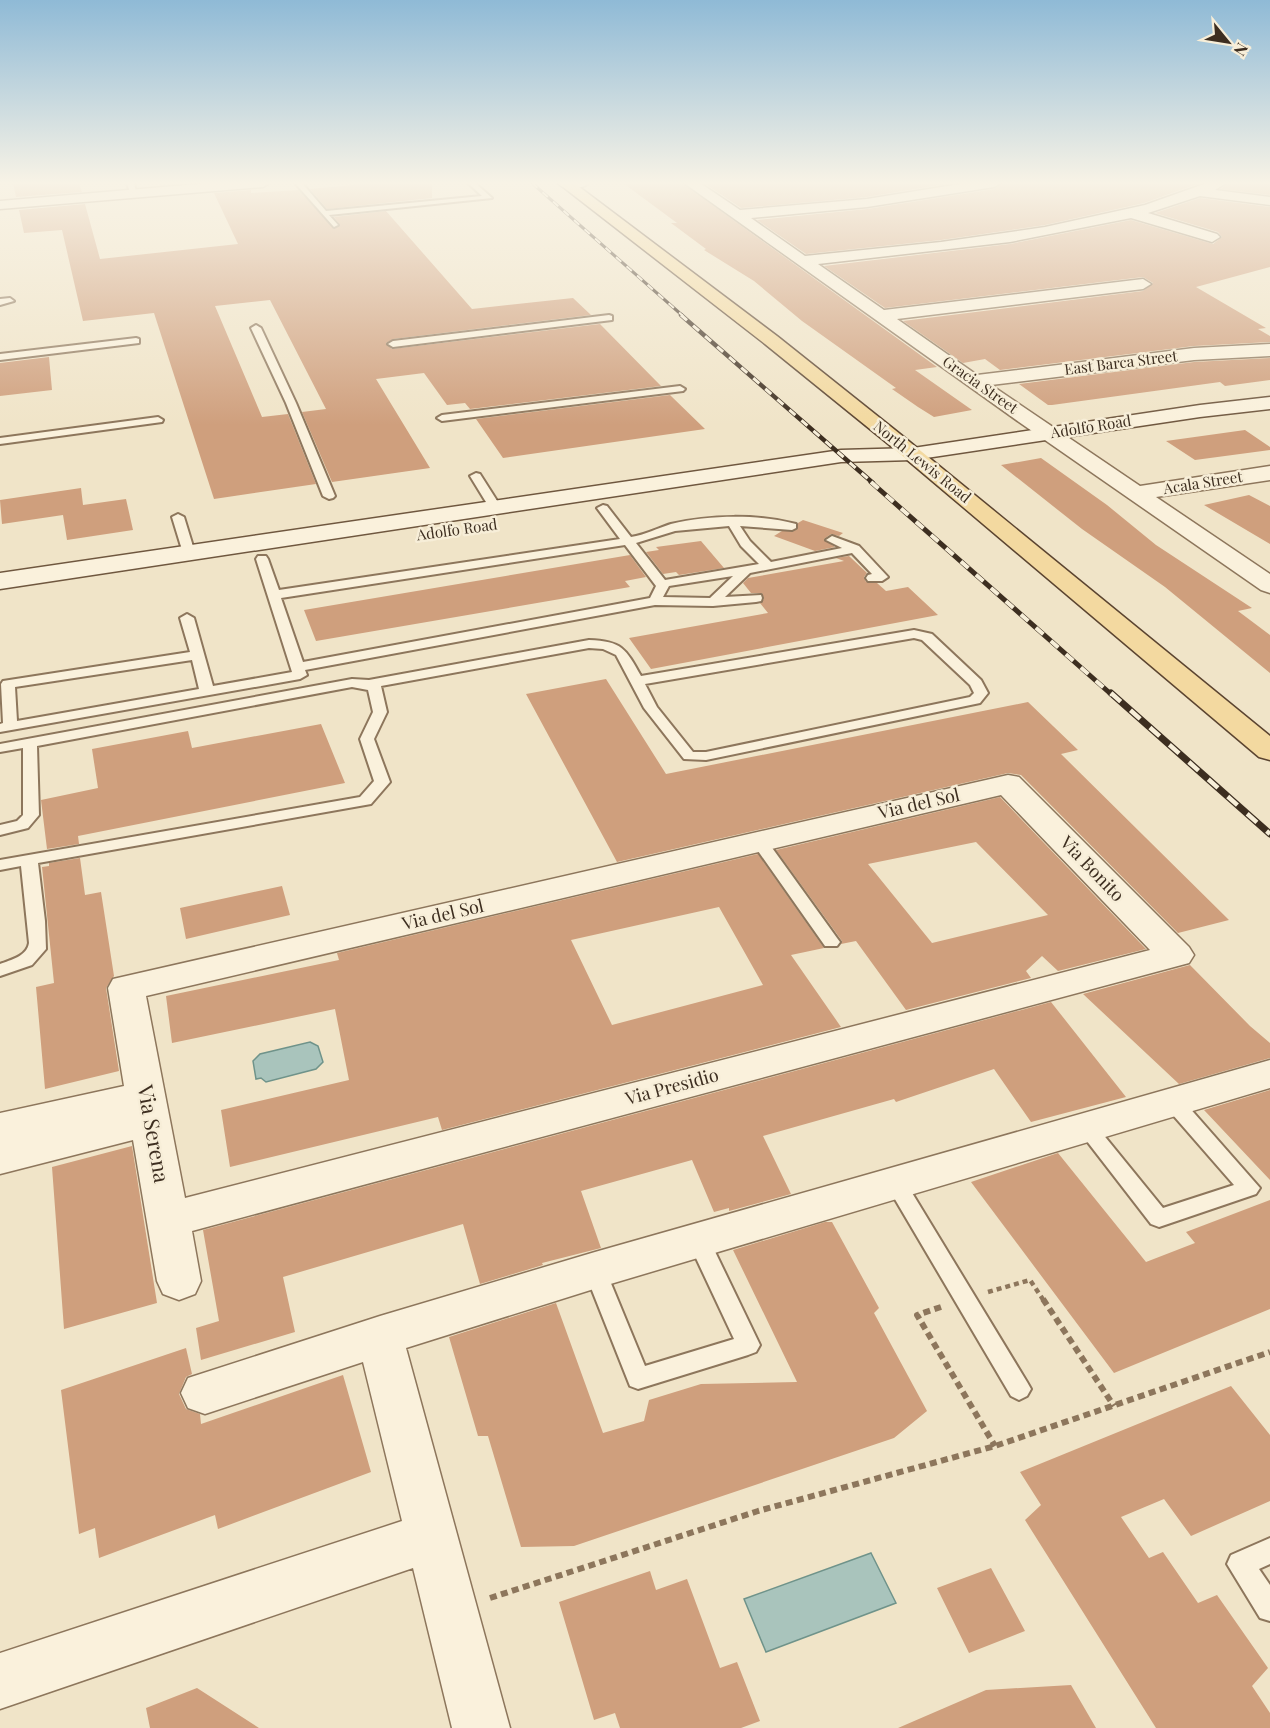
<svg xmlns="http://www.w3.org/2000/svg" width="1270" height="1728" font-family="'Playfair Display',serif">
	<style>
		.water { fill: #a9c4bc; stroke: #6f938a; stroke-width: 1.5 }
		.building { fill: #cf9f7d; fill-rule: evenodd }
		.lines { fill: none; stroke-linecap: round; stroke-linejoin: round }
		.service-casing { stroke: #8d765c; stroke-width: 4 }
		.minor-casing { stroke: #8d765c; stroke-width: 3 }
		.secondary-casing { stroke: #6f573f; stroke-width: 3 }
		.primary-casing { stroke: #5b4430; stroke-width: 3 }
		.path-far1 { stroke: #8d765c; stroke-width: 4.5; stroke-dasharray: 5 4; stroke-linecap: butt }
		.path { stroke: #8d765c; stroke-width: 6; stroke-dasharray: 7 4.5; stroke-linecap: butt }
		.service { fill: #faf1dc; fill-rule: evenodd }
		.minor { fill: #faf1dc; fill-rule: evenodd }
		.secondary { fill: #faf1dc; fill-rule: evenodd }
		.primary { fill: #f3d9a0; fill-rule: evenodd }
		.rail-far3-casing { stroke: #3d2e20; stroke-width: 3 }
		.rail-far2-casing { stroke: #3d2e20; stroke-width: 4.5 }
		.rail-far1-casing { stroke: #3d2e20; stroke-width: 5 }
		.rail-casing { stroke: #3d2e20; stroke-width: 7 }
		.rail-far3 { stroke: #f7eed8; stroke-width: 2; stroke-dasharray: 7; stroke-linecap: butt }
		.rail-far2 { stroke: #f7eed8; stroke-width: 3; stroke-dasharray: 8; stroke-linecap: butt }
		.rail-far1 { stroke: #f7eed8; stroke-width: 4; stroke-dasharray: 10; stroke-linecap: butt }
		.rail { stroke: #f7eed8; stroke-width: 4.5; stroke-dasharray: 13; stroke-linecap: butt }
		.labels { text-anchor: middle; stroke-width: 5; stroke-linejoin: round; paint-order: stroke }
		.far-street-label { font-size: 15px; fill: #3d2e20; stroke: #f7eed8 }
		.street-label { font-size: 18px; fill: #3d2e20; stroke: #f7eed8 }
		.near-street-label { font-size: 21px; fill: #3d2e20; stroke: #f7eed8 }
	</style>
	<rect width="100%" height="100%" fill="#f0e4c8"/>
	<path class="water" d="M310 1042 318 1046 323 1062 316 1069 266 1082 261 1078 256 1079 253 1061 260 1054Z
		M871 1553 896 1603 766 1652 744 1599Z"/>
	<path class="building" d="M13 183H79L82 192 16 197Z
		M375 183H432V198L327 209 310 189Z
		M623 183H682L937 367 915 370 972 410 934 417 918 407 892 389 896 388 802 321 754 281 704 250 706 249 671 223H677Z
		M704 183H951L867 197 741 208Z
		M1003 183H1200L1144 203 1045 225 941 240 806 254 757 220 867 209 994 189Z
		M1228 183H1270V195L1221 189Z
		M251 190V193L299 190 334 229 340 225 334 217 386 211 472 309 573 298 591 315 393 339 386 343 392 349 600 324 661 386 470 409 465 403 447 405 424 373 376 379 430 468 332 482 302 412 326 409 270 300 215 306 262 417 288 414 316 484 214 499 154 313 83 321 62 230 24 233 19 210 85 204 100 259 238 244 214 193Z
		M1200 198 1270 207V267L1196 287 1266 328 1258 329 1270 336V342L1194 346 1000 370 985 359 963 363 903 321 1143 291 1153 283 1143 277 885 308 824 266 1010 244 1131 220 1213 244 1222 237 1218 232 1155 213Z
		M49 357 52 390 0 396V363Z
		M1270 358V380L1225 386 1220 382 1052 405H1048L1019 384 1194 362Z
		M670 395 705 429 503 458 476 419Z
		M1245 430 1270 447V450L1195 460 1166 441Z
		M1041 458 1107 505 1156 545 1252 608 1238 611 1270 635V673L1165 587 1082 529 1001 465Z
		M81 488 83 505 126 499 133 530 67 540 63 515 2 524 0 500Z
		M1249 495 1270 506V544L1204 505Z
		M803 520 843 533 839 536 831 534 824 539 835 547 815 551 774 536 782 531 797 530 798 523Z
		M701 541 724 568 679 575 676 572 663 574 646 552 659 550 656 547Z
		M630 555 646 577 625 581 630 587 316 641 304 610Z
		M849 556 867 573 864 577 866 582 877 583 886 591 908 587 938 615 651 669 629 638 768 613 760 603 764 599 762 593H751L743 583 748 578 844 561 836 558Z
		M606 679 666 774 1028 702 1078 750 1061 754 1229 920 1178 933 1021 775 1008 773 617 862 526 694Z
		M321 724 345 783 78 836 79 844 47 849 41 800 98 788 92 749 188 731 192 748Z
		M1000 797 1146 949 1058 971 1042 956 1026 971 1031 978 906 1010 856 941 841 944 842 941 776 850ZM976 842 1048 915 932 943 868 864Z
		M758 854 824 948 791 955 841 1027 442 1130 438 1117 230 1167 221 1110 349 1080 335 1009 172 1043 166 996 339 960 337 953ZM719 907 763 985 612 1025 571 940Z
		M80 858 85 895 101 892 114 976 106 988 119 1071 45 1089 36 987 54 983 42 867 49 866V863Z
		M282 886 290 915 186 939 180 908Z
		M1190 965 1250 1026 1270 1043V1058L1179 1084 1083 994Z
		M1051 1002 1126 1097 1031 1122 994 1069 896 1102 894 1099 763 1136 791 1194 729 1211V1208L714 1212 692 1160 581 1191 601 1248 542 1263 543 1265 480 1284 463 1224 283 1277 295 1332 201 1360 196 1328 219 1321 203 1230Z
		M1270 1090V1180L1204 1110Z
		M132 1146 157 1303 64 1329 52 1167Z
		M1058 1153 1146 1262 1195 1243 1186 1232 1270 1200V1309L1114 1373 971 1182Z
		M825 1222H832L879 1308 874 1313 927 1411 894 1438 574 1546 521 1547 488 1436H478L449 1337 556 1303 603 1433 644 1421 649 1400 701 1384 797 1382 733 1250Z
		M186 1348 192 1374 186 1377 179 1394 186 1409 200 1414 201 1424 343 1375 371 1472 218 1529 215 1515 99 1558 95 1528 79 1534 61 1390Z
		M1231 1386 1270 1435V1501L1191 1536 1164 1499 1121 1517 1149 1558 1163 1552 1198 1603 1217 1595 1268 1668 1252 1686 1270 1713V1728H1156L1025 1520 1041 1505 1020 1472Z
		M991 1568 1025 1631 969 1653 937 1588Z
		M650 1571 656 1590 687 1579 720 1668 737 1662 760 1721 741 1728H620L615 1713 594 1720 559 1602Z
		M1071 1685 1096 1728H898L986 1690Z
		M197 1688 259 1728H150L146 1708Z"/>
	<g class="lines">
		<g class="service-casing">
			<path id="service" d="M127 183H134L137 196H131Z
				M295 183H302L326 211 482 196 468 183H475L492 198 329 215 338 225 334 227Z
				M0 299 10 298 14 301 0 305Z
				M609 315 612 316V320L393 347 388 344 393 341Z
				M256 325 261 328 296 403 335 496 333 498 329 499 323 496 286 403 251 328Z
				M136 338 139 339V343L0 360V354Z
				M680 386 685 389 683 391 442 421 437 418 442 415Z
				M158 417 163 420 162 422 0 444V438Z
				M476 473 480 474 501 507 499 509H491L489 507 470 476Z
				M603 505 607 506 631 537C645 535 658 528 671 524 709 515 758 514 796 524V528L792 530 740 526 750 541 771 562 842 548 826 540 832 536 859 546 888 577 882 581H868L866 578 868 575 872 574 852 553 750 573 725 597 761 595 762 598 761 601 756 602 713 606 655 605 305 670 307 675 300 679 0 732V724L3 723 1 684 3 681 190 652 180 618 187 614 194 618 213 686 292 672 256 559 258 556H266L268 559 279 590 620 539 597 508ZM729 526 741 546 759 564 665 580 636 543 675 531ZM625 545 656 586 650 598 303 662 281 598ZM733 576 710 598 663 597 669 586ZM192 660 199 689 17 721 15 687Z
				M178 514 184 517 195 553 193 556 189 557 183 553 172 517Z
				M914 630 932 634 981 680 988 693 980 703 706 760 684 759 644 708 616 655 603 649 589 648 381 686 387 712 374 739 390 782 371 804 38 863 45 921 46 949 32 965 0 976V964C11 960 27 956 29 943L21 866 0 870V860L360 797 374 781 360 739 373 712 368 690 352 687 37 746 39 815 28 828 0 835V825L17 821 23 815V748L0 752V744L352 679 369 680 589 640C622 641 626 649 641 676ZM914 638 922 640 970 685 974 693 970 697 706 752H693L657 707 645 684Z
				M759 836 765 838 837 938 840 942 837 946H825L751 841Z
				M1173 1095 1180 1097 1260 1188 1256 1194 1159 1227 1151 1224 1076 1127 1079 1122 1086 1119 1093 1122 1163 1208 1234 1185 1166 1107 1163 1102 1166 1097Z
				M896 1176 903 1178 1027 1382 1031 1389 1027 1396 1019 1400 1011 1396 886 1184 889 1178Z
				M699 1232 707 1235 760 1345 756 1352 748 1355 638 1389 630 1386 584 1270 587 1264 595 1261 603 1264 645 1366 734 1339 688 1241 691 1235Z
				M1270 1538V1564L1259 1569 1270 1585V1621L1260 1618 1227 1564 1231 1555Z"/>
		</g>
		<g class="minor-casing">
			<path id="minor" d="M210 183H270L263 187 0 209V201Z
				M589 183C582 189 565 191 559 184Z
				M684 183H700L740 210 867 199 966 183H1001L994 187 867 207 751 218 805 256 941 242 1045 227 1145 205 1207 183H1226L1215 190 1270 197V205L1200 196 1148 213 1217 234 1220 237 1212 242 1131 218 1010 242 818 264 884 310 1143 279 1151 284 1143 289 897 319 977 375 1194 348 1270 344V356L1194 360 991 385 1140 486 1270 466V480L1156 497 1270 574V593L1261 590 1019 422Z
				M1008 775 1019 777 1189 947 1194 955 1189 963 192 1231 201 1281 195 1294 179 1300 163 1294 157 1281 133 1140 0 1174V1113L124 1086 108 988 113 979ZM1001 795 1150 950 185 1198 146 996Z
				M1270 1060V1088L597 1288 406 1348 510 1728H452L413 1568 0 1709V1653L402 1521 363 1362 205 1414 188 1408 181 1393 188 1378 380 1316 595 1252Z"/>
		</g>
		<g class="secondary-casing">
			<path id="secondary" d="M1270 397V409L1200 417 913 460 841 462 0 589V573L841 450 913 448 1200 405Z"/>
		</g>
		<g class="primary-casing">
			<path id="primary" d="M558 183H574L777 336 900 434 1270 736V760L1259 757 886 442 765 344Z"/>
		</g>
		<path class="path-far1" d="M988 1292 1030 1280 1044 1301"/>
		<path class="path" d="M1043 1299 1114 1406
			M941 1307 917 1315 995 1446
			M490 1598 758 1511 995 1446 1270 1352"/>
		<use href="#service" class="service"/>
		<use href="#minor" class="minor"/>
		<use href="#secondary" class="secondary"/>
		<use href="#primary" class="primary"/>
		<g class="rail-far3-casing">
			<path id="rail-far3" d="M532 183 683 316"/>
		</g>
		<g class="rail-far2-casing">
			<path id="rail-far2" d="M681 315 873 483"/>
		</g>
		<g class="rail-far1-casing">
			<path id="rail-far1" d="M871 482 1112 695"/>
		</g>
		<g class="rail-casing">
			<path id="rail" d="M1111 693 1270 834"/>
		</g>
		<use href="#rail-far3" class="rail-far3"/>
		<use href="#rail-far2" class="rail-far2"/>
		<use href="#rail-far1" class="rail-far1"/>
		<use href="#rail" class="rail"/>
	</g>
	<linearGradient id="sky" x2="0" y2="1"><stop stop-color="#8fbad6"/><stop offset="0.43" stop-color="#f8f3e6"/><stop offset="1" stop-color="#f8f3e6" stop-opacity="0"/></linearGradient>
	<rect width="1270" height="425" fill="url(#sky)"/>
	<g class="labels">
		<g class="far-street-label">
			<text transform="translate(1121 363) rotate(-7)" y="5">East Barca Street</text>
			<text transform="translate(980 385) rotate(35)" y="5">Gracia Street</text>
			<text transform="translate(1091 427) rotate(-9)" y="5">Adolfo Road</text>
			<text transform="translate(922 462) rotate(39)" y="5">North Lewis Road</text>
			<text transform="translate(1203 483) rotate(-9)" y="5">Acala Street</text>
			<text transform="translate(457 530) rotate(-8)" y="5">Adolfo Road</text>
		</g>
		<g class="street-label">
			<text transform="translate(919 804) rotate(-13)" y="6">Via del Sol</text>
			<text transform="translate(1092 869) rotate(46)" y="6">Via Bonito</text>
			<text transform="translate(443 915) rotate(-13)" y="6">Via del Sol</text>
			<text transform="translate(672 1087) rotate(-15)" y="6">Via Presidio</text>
		</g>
		<g class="near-street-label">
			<text transform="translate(153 1134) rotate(80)" y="7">Via Serena</text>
		</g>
	</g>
	<g transform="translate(1228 42) rotate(120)" stroke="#f7eed8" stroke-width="4.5" paint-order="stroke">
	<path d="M0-4.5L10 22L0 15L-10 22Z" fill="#3d2e20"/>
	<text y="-9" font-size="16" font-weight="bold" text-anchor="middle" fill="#3d2e20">N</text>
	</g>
</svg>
